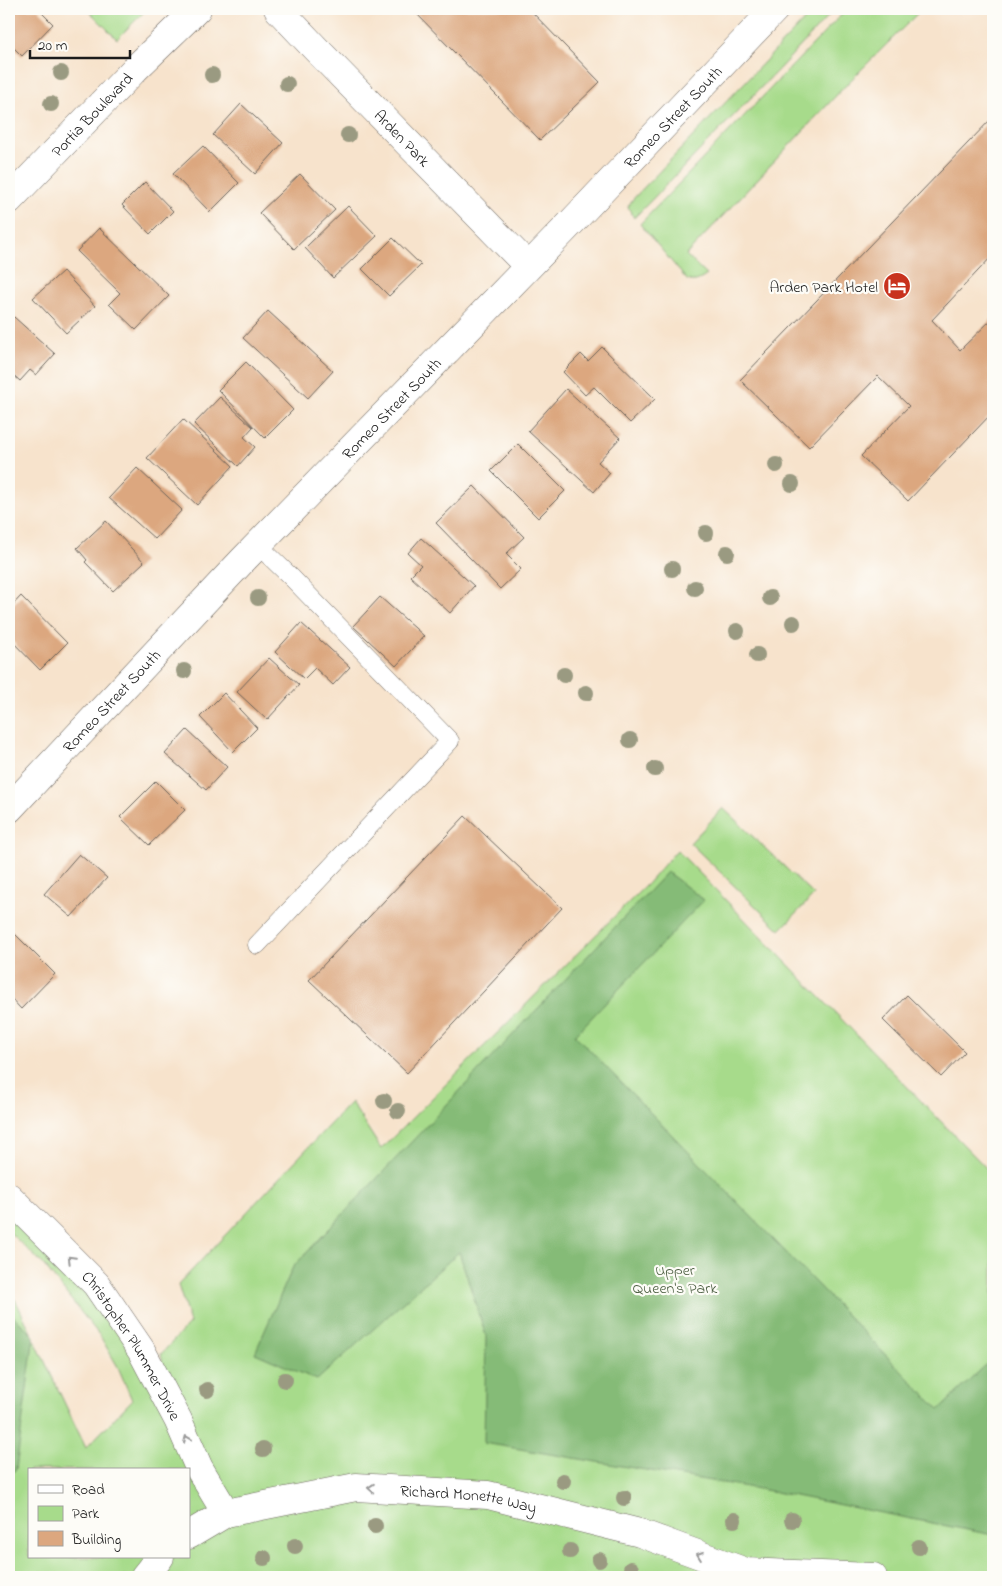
<svg xmlns="http://www.w3.org/2000/svg" width="1002" height="1586" font-family="'Indie Flower',sans-serif">
	<style>
		.green { fill: #a7db8b; stroke: #627c54; fill-rule: evenodd }
		.forest { fill: #85bb77; stroke: #506c4a }
		.building { fill: #dca77f }
		.lines { fill: none; stroke-linecap: round; stroke-linejoin: round }
		.service-casing { stroke: #69625a; stroke-width: 19 }
		.minor-casing { stroke: #69625a; stroke-width: 29 }
		.secondary-casing { stroke: #69625a; stroke-width: 29 }
		.service { stroke: #fff; stroke-width: 18 }
		.minor { stroke: #fff; stroke-width: 28 }
		.secondary { stroke: #fff; stroke-width: 28 }
		.tree { fill: #9a9a81 }
		.oneway { stroke: #999 }
		.labels { text-anchor: middle; stroke-width: 4.5; stroke-linejoin: round; paint-order: stroke }
		.street-label { font-size: 16px; fill: #1c1c1c; stroke: #fdfcf7 }
		.poi-label { font-size: 16px; fill: #1c1c1c; stroke: #fdfcf7; text-anchor: end }
		.park-label { font-size: 16px; fill: #4d5f43; stroke: #fdfcf7 }
	</style>
	<rect width="100%" height="100%" fill="#fdfcf7"/>
	<filter id="ink" filterUnits="userSpaceOnUse"><feTurbulence type="fractalNoise" baseFrequency=".02" numOctaves="2"/><feDisplacementMap in="SourceGraphic" scale="10" xChannelSelector="R" yChannelSelector="G"/><feConvolveMatrix kernelMatrix="1 2 1 2 8 2 1 2 1" color-interpolation-filters="sRGB"/></filter>
	<filter id="wash" filterUnits="userSpaceOnUse"><feTurbulence type="fractalNoise" baseFrequency=".0096" numOctaves="4" result="noise"/><feDisplacementMap in="SourceGraphic" scale="20" xChannelSelector="R" yChannelSelector="G"/><feGaussianBlur stdDeviation="1.12" result="paint"/><feColorMatrix in="noise" values="0 0 0 0 0 0 0 0 0 0 0 0 0 0 0 0 0 1.4 0 .05"/><feComposite in="paint" operator="in"/></filter>
	<g filter="url(#wash)">
		<rect width="100%" height="100%" fill="#f7e3cc"/>
		<path class="green" d="M89 9H145L146 10 117 39 88 10Z
			M815 9H835L779 69 634 218 628 207 632 200Z
			M847 9H922L849 82 686 255 707 275C700 280 695 283 687 280L640 224Z
			M723 808 814 895 780 930 690 843Z
			M677 850 993 1175V1577H9V1293L16 1301 86 1448 132 1400 118 1367 100 1336 42 1263 9 1232V1207L163 1364 161 1354 190 1323 178 1285 351 1102 381 1149 648 883ZM29 1470H189V1557H29Z"/>
		<path class="forest" d="M667 872 704 900 575 1035 939 1410 993 1358V1535L765 1490 484 1443 486 1336 459 1252 317 1380 255 1353 293 1267Z
			M9 1312 34 1336 16 1469 9 1476Z"/>
		<g id="blocks">
			<path class="building" d="M9 9H38L53 24 22 56 9 43Z
				M412 9H529L600 82 540 140Z
				M241 104 283 143 255 174 213 135Z
				M993 117V255L932 320 960 350 993 318V412L908 501 861 456 909 406 878 376 809 447 740 380Z
				M203 146 239 183 210 212 173 174Z
				M300 174 335 210 294 249 259 213Z
				M145 182 173 211 150 234 122 205Z
				M348 206 377 236 333 278 305 248Z
				M99 228 169 296 136 330 109 304 120 293 77 251Z
				M393 238 421 265 389 296 362 269Z
				M63 271 95 306 66 333 33 298Z
				M268 311 333 371 308 398 243 338Z
				M14 317 55 354 36 375 30 370 20 381 9 371V322Z
				M602 347 655 399 630 423 594 387 585 395 563 372 581 354 588 361Z
				M246 362 293 410 265 438 218 390Z
				M566 389 620 438 598 462 610 473 594 492 528 431Z
				M220 397 253 427 244 437 255 447 238 466 194 424Z
				M183 419 233 466 197 505 147 458Z
				M518 444 565 491 538 518 491 471Z
				M137 468 182 510 155 539 109 498Z
				M474 486 524 537 506 554 521 569 500 589 436 523Z
				M106 521 144 562 113 591 85 562 87 560 77 548Z
				M421 538 474 586 450 613 410 576 421 565 408 553Z
				M21 596 67 643 40 670 9 638V609Z
				M380 597 424 636 396 666 353 626Z
				M301 623 350 667 333 685 315 668 304 679 275 652Z
				M269 658 299 685 267 720 237 692Z
				M224 693 257 728 233 752 200 717Z
				M187 730 227 767 206 790 165 754Z
				M156 781 185 810 149 845 120 817Z
				M465 816 562 908 407 1073 309 980Z
				M79 854 107 878 71 917 44 894Z
				M12 931 55 974 21 1009 9 996V935Z
				M907 995 965 1052 941 1077 883 1020Z"/>
		</g>
	</g>
	<g filter="url(#ink)">
		<use href="#blocks" fill-opacity="0" stroke="#69625a" stroke-width="1"/>
		<g class="lines">
			<g class="service-casing">
				<path id="service" d="M257 945 450 741 292 578 258 545"/>
			</g>
			<g class="minor-casing">
				<g id="minor">
					<path id="s1" d="M278 9 315 48 528 266"/>
					<path id="s2" d="M9 200 135 69 197 9"/>
					<path id="s3" d="M9 1197 96 1284 141 1350 178 1420 199 1468 226 1513"/>
					<path id="s4" d="M189 1535 226 1513 356 1487 488 1495 640 1533 746 1572 873 1577"/>
					<path d="M144 1577 160 1557"/>
				</g>
			</g>
			<g class="secondary-casing">
				<g id="secondary">
					<path id="s5" d="M9 809 243 560 571 223 775 9"/>
				</g>
			</g>
			<use href="#service" class="service"/>
			<use href="#minor" class="minor"/>
			<use href="#secondary" class="secondary"/>
		</g>
		<g class="tree">
			<circle cx="61" cy="73" r="8"/>
			<circle cx="212" cy="75" r="8"/>
			<circle cx="287" cy="84" r="8"/>
			<circle cx="51" cy="104" r="8"/>
			<circle cx="348" cy="135" r="8"/>
			<circle cx="776" cy="465" r="8"/>
			<circle cx="792" cy="484" r="8"/>
			<circle cx="706" cy="533" r="8"/>
			<circle cx="727" cy="553" r="8"/>
			<circle cx="672" cy="569" r="8"/>
			<circle cx="695" cy="588" r="8"/>
			<circle cx="258" cy="598" r="8"/>
			<circle cx="770" cy="598" r="8"/>
			<circle cx="793" cy="623" r="8"/>
			<circle cx="737" cy="631" r="8"/>
			<circle cx="757" cy="655" r="8"/>
			<circle cx="184" cy="671" r="8"/>
			<circle cx="564" cy="675" r="8"/>
			<circle cx="586" cy="693" r="8"/>
			<circle cx="630" cy="740" r="8"/>
			<circle cx="655" cy="769" r="8"/>
			<circle cx="384" cy="1101" r="8"/>
			<circle cx="398" cy="1111" r="8"/>
			<circle cx="285" cy="1380" r="8"/>
			<circle cx="207" cy="1390" r="8"/>
			<circle cx="263" cy="1449" r="8"/>
			<circle cx="563" cy="1481" r="8"/>
			<circle cx="624" cy="1498" r="8"/>
			<circle cx="734" cy="1520" r="8"/>
			<circle cx="792" cy="1520" r="8"/>
			<circle cx="375" cy="1526" r="8"/>
			<circle cx="295" cy="1546" r="8"/>
			<circle cx="919" cy="1547" r="8"/>
			<circle cx="570" cy="1551" r="8"/>
			<circle cx="264" cy="1558" r="8"/>
			<circle cx="599" cy="1560" r="8"/>
			<circle cx="631" cy="1569" r="8"/>
		</g>
		<defs><path id="oneway-chevron" d="M-2-3.5L2.5 0L-2 3.5" fill="none" stroke-width="1.6" stroke-linecap="round" stroke-linejoin="round" transform="scale(1.25)"/></defs>
		<g class="oneway">
			<use href="#oneway-chevron" transform="translate(71 1259) rotate(-135)"/>
			<use href="#oneway-chevron" transform="translate(187 1439) rotate(-113)"/>
			<use href="#oneway-chevron" transform="translate(371 1488) rotate(-176)"/>
			<use href="#oneway-chevron" transform="translate(700 1555) rotate(-160)"/>
		</g>
	</g>
	<defs>
		<g id="hotel-disc" transform="scale(1.4375)"><circle r="9.5" fill="#c8321e" stroke="#fdfcf7"/><path d="M-6-4.5h1.5V1H6V5H4.5V3h-9V5H-6ZM-4 0a1.8 1.8 0 1 1 3.6 0ZM.5 0V-2.5h3Q6-2.5 6 0Z" fill="#fff"/></g>
	</defs>
	<g fill-rule="evenodd">
		<use href="#hotel-disc" x="897" y="286"/>
	</g>
	<g class="labels">
		<g class="street-label">
			<text dy="6" stroke="none"><textPath href="#s2" startOffset="119">Portia Boulevard</textPath></text>
			<text dy="6" stroke="none"><textPath href="#s5" startOffset="959">Romeo Street South</textPath></text>
			<text dy="6" stroke="none"><textPath href="#s1" startOffset="179">Arden Park</textPath></text>
			<text dy="6" stroke="none"><textPath href="#s5" startOffset="554">Romeo Street South</textPath></text>
			<text dy="6" stroke="none"><textPath href="#s5" startOffset="149">Romeo Street South</textPath></text>
			<text dy="6" stroke="none"><textPath href="#s3" startOffset="194">Christopher Plummer Drive</textPath></text>
			<text dy="6" stroke="none"><textPath href="#s4" startOffset="289">Richard Monette Way</textPath></text>
		</g>
		<g class="poi-label">
			<text x="878" y="292">Arden Park Hotel</text>
		</g>
		<g class="park-label">
			<text x="675" y="1275">Upper<tspan x="675" dy="18">Queen's Park</tspan></text>
		</g>
	</g>
	<rect width="1002" height="1586" fill="none" stroke="#fdfcf7" stroke-width="30"/>
	<rect x="28" y="1468" width="162" height="90" fill="#fdfcf7" stroke="#a3a29f"/>
	<rect x="38" y="1485" width="25" height="8" fill="#ffffff" stroke="#a3a29f"/>
	<text x="72" y="1494" font-size="15" fill="#1c1c1c">Road</text>
	<rect x="38" y="1506" width="25" height="15" fill="#a7db8b" stroke="#a3a29f"/>
	<text x="72" y="1518" font-size="15" fill="#1c1c1c">Park</text>
	<rect x="38" y="1531" width="25" height="15" fill="#dca77f" stroke="#a3a29f"/>
	<text x="72" y="1544" font-size="15" fill="#1c1c1c">Building</text>
	<path d="M30 50v8h100v-8" fill="none" stroke="#1c1c1c" stroke-width="2.5"/>
	<text x="38" y="50" font-size="15" fill="#1c1c1c" stroke="#fdfcf7" stroke-width="4" paint-order="stroke">20 m</text>
</svg>
